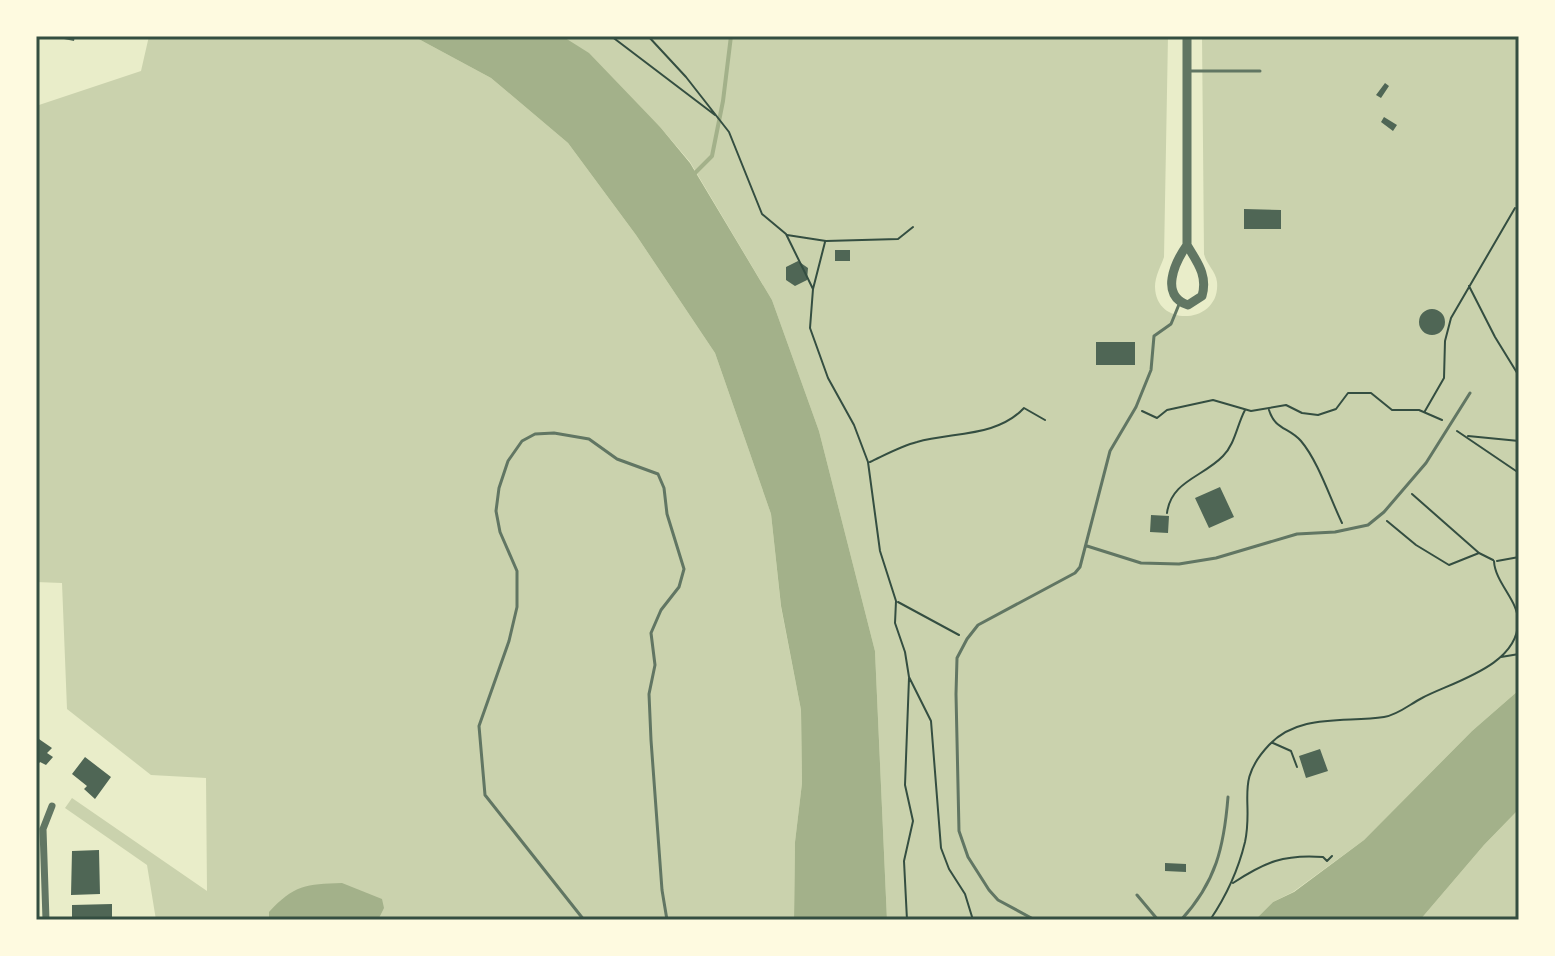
<svg xmlns="http://www.w3.org/2000/svg" width="1555" height="956" font-family="'Varela Round',sans-serif">
	<style>
		.green { fill: #cad2ad }
		.water { fill: #a3b18a }
		.lines { fill: none; stroke-linecap: round; stroke-linejoin: round }
		.stream { stroke: #a3b18a; stroke-width: 4 }
		.building { fill: #4f6655 }
		.path { stroke: #344e41; stroke-width: 2 }
		.service { stroke: #617663; stroke-width: 3 }
		.minor { stroke: #617663; stroke-width: 7 }
		.tertiary { stroke: #617663; stroke-width: 9 }
		.neatline { fill: none; stroke: #344e41; stroke-width: 3 }
	</style>
	<rect width="100%" height="100%" fill="#e9edc9"/>
	<path class="green" d="M149 36H413L491 78 568 143 636 235 715 353 771 514 781 607 801 710 802 783 795 842 794 920H156L147 865 65 808 72 798 207 891 206 778 151 775 67 709 62 583 36 582V106L141 71Z
		M562 36H1168L1164 257C1161 266 1155 276 1155 287 1156 329 1221 324 1217 282 1216 271 1206 264 1204 254L1202 36H1519V690L1472 731 1364 840 1293 892 1273 902 1255 920H887L875 651 819 431 772 300 690 162 661 128Z
		M1519 809V920H1420L1484 845Z"/>
	<path class="water" d="M413 36H562L589 53 661 128 690 163 772 300 819 431 875 651 887 920H794L795 842 802 783 801 710 781 606 771 514 715 353 636 235 568 143 491 78Z
		M1519 690V809L1484 845 1420 920H1255L1273 902 1294 892 1364 840 1472 731Z
		M342 883 382 899 384 908 378 920H269V912C294 885 306 884 342 883Z"/>
	<g class="lines">
		<path class="stream" d="M692 176 712 156 723 101 731 36"/>
	</g>
	<path class="building" d="M49 36H75L74 41Z
		M1385 83 1389 86 1381 98 1376 95Z
		M1384 117 1397 125 1393 131 1381 122Z
		M1244 209 1281 210V229H1244Z
		M835 250H850V261H835Z
		M798 261 808 268 807 280 795 286 786 280V267Z
		M1419 322a13 13 0 1 1 26 0a13 13 0 1 1-26 0Z
		M1096 342H1135V365H1096Z
		M1220 487 1234 517 1209 528 1195 498Z
		M1151 515 1169 516 1168 533 1150 532Z
		M36 737 52 748 47 753 53 757 46 765 40 762 36 767Z
		M1320 749 1328 771 1306 778 1299 756Z
		M85 757 111 777 95 799 84 789 87 786 72 774Z
		M99 850 100 894 71 895 72 851Z
		M1165 863 1186 864V872L1165 871Z
		M112 904V920H72V905Z"/>
	<g class="lines">
		<path class="path" d="M611 36 715 115
			M648 36 686 77 729 132 762 214 786 234 813 289 810 328 828 378 854 425 868 462 880 551 896 601 895 623 905 652 909 677 931 721 941 848 949 869 965 894 973 920
			M787 235 826 241 898 239 913 227
			M1469 286 1495 337 1519 376
			M813 289 825 242
			M1269 410C1275 430 1289 427 1301 441 1318 461 1330 498 1342 523
			M1142 411 1157 418 1167 410 1213 400 1251 411 1286 405 1302 413 1318 415 1336 409 1348 393H1371L1392 410H1419L1442 420
			M1425 411 1444 378 1445 341 1451 318 1515 208
			M1457 431 1519 473
			M1468 436 1519 441
			M870 462C885 455 901 446 917 442 953 432 997 437 1024 408L1045 420
			M1412 494 1479 553 1493 560
			M1167 513C1171 481 1203 477 1223 456 1235 444 1237 425 1245 410
			M1387 521 1416 545 1449 565 1479 553
			M1497 561 1519 557
			M898 602 959 635
			M1501 657 1519 654
			M1273 743 1291 751 1297 767
			M1233 883C1265 862 1284 854 1323 857L1327 861 1332 856
			M907 920 904 861 913 821 905 785 909 678
			M1210 920C1227 895 1238 871 1245 842 1254 800 1234 782 1269 745 1299 713 1345 723 1384 717 1398 715 1410 704 1422 698 1452 682 1518 666 1518 622 1519 601 1495 583 1494 561"/>
		<path class="service" d="M1190 71H1260
			M1087 546 1141 563 1179 564 1216 558 1297 534 1335 532 1368 525 1384 512 1426 463 1470 393
			M1137 895 1158 920
			M584 920 485 795 479 726 509 641 517 607V571L500 532 496 511 499 488 508 461 522 441 535 434 554 433 589 439 617 459 658 474 664 488 667 514 684 569 679 587 661 610 651 633 655 665 649 694 651 740 662 890 667 920
			M1035 920 998 900 989 890 968 857 959 831 956 694 957 658 967 639 978 625 1075 573 1080 567 1110 451 1136 407 1151 370 1154 336 1171 324 1180 302
			M1181 920C1216 882 1224 847 1228 797"/>
		<path class="minor" d="M46 920 43 829 52 806"/>
		<path class="tertiary" d="M1187 245C1175 262 1159 296 1188 305L1202 296C1208 275 1197 262 1187 245V36"/>
	</g>
	<rect width="1555" height="956" fill="none" stroke="#fefae0" stroke-width="76"/>
	<rect x="38" y="38" width="1479" height="880" class="neatline"/>
</svg>
